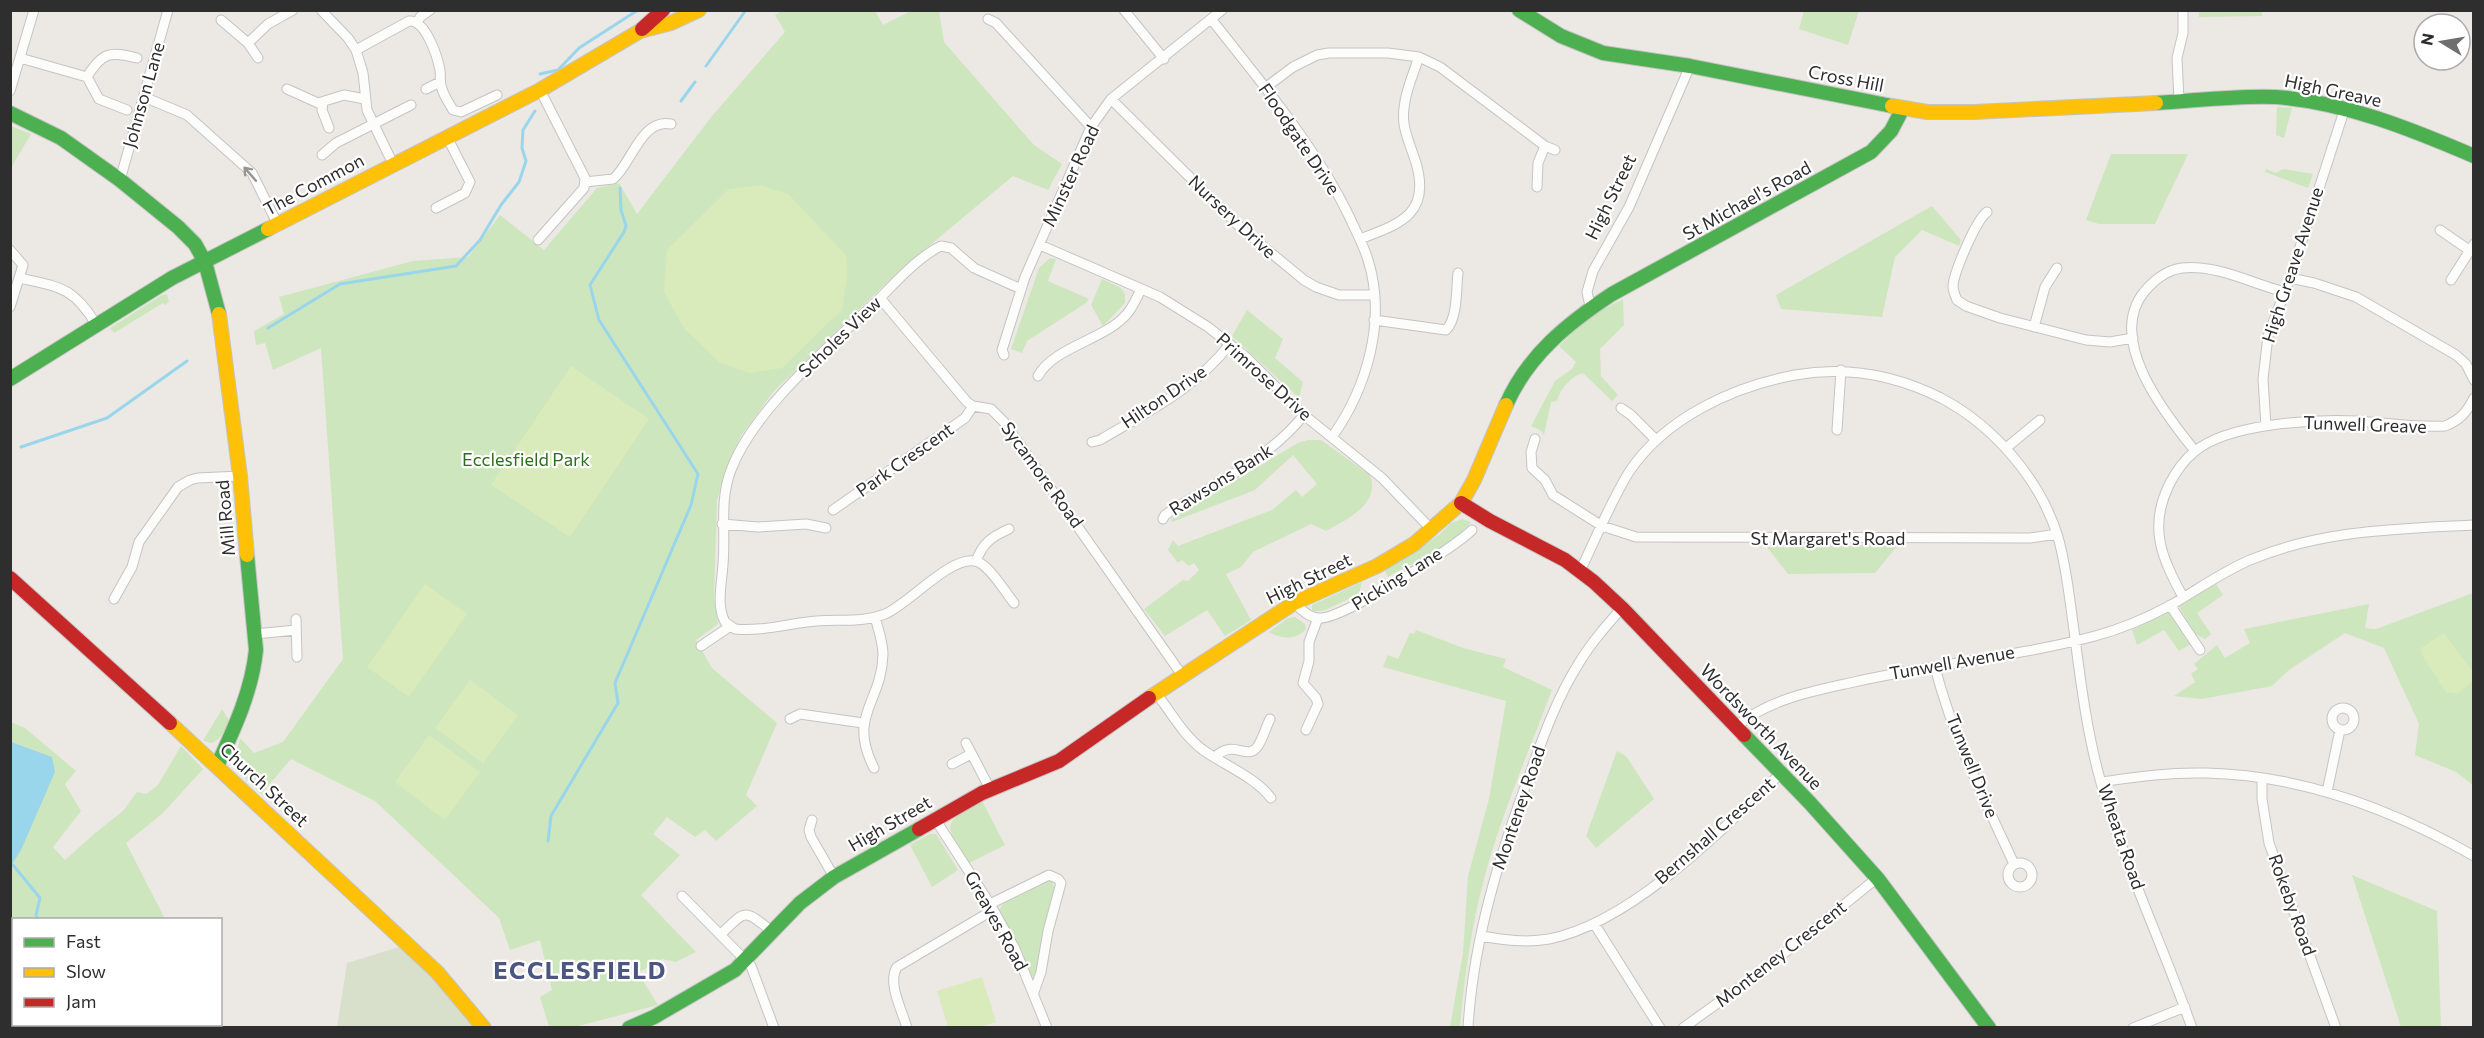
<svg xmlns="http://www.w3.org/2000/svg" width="2484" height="1038" font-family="Commissioner,sans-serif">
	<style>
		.green { fill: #cee6be }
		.cemetery { fill: #d8e0cc }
		.pitch { fill: #d9eabb }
		.water { fill: #99d6ec }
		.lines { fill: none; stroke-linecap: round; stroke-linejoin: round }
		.stream { stroke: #99d6ec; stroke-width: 3 }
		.street-casing { stroke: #c5c4c5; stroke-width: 11 }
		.fast-casing { stroke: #c5c4c5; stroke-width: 16 }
		.slow-casing { stroke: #c5c4c5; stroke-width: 16 }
		.jam-casing { stroke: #c5c4c5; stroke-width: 16 }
		.street { stroke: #fcfcfb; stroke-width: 9 }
		.fast { stroke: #4caf50; stroke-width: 14 }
		.slow { stroke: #ffc107; stroke-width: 14 }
		.jam { stroke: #c62828; stroke-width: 14 }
		.oneway { stroke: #959594 }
		.labels { text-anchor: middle; stroke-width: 4.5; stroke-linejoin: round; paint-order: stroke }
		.street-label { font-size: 18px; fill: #2e2e2e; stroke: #fff }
		.park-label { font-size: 18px; fill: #2c6e1b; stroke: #fff }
		.district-label { font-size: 24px; font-weight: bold; letter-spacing: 1.5px; fill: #4d5680; stroke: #fff }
	</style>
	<rect width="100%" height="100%" fill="#ece8e4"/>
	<path class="green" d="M783 10 875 11 883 25 911 11H939L944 42 1034 145 1062 164 1048 190 1013 176 900 270 773 392 741 436 725 470 717 501 714 599 718 624 696 640 712 668 777 723 746 795 757 806 716 841 705 830 695 837 667 817 653 834 680 855 641 895 696 952 676 962 662 959 638 973 658 1005 575 1027H549L540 997 552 990 540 940 510 950 499 918 375 801 291 759 261 794 234 767 240 738 254 753 283 742 343 659 321 348 273 370 265 343 256 345 254 331 284 314 279 297 413 261 468 257 500 215 544 250 597 188 619 183 637 214 712 116 785 32 775 15Z
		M1804 11H1859L1848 45 1799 29Z
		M2199 11H2262V16L2199 17Z
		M2277 107 2292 108 2284 138 2276 135Z
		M11 126 31 134 11 168 10 126Z
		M2111 154H2188L2155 224H2099L2086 220Z
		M2266 169 2276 173 2283 169 2313 174 2308 188 2265 172Z
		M1932 206 1961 240 1959 246 1922 230 1895 257 1882 317 1781 309 1776 295Z
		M1050 258 1056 259 1048 281 1089 299 1086 303 1027 341 1022 353 1011 349 1039 268Z
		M1102 279 1121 288 1125 294V303L1103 326 1091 305Z
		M167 294 169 302 165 305 163 303 114 333 110 328 162 295Z
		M1623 299 1624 325 1600 349 1601 376 1618 395 1612 401 1583 373C1570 377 1561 388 1557 401L1551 402 1544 435 1540 430 1531 426 1555 381 1572 369 1576 362 1559 346 1589 317Z
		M1247 310 1283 339 1275 358 1303 382 1299 398 1232 336Z
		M1308 440H1321L1370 475C1381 504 1346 520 1326 531L1311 524 1253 552 1241 567 1226 574 1251 620 1225 636 1207 610 1165 636 1144 609 1183 580 1188 581 1199 570 1194 563 1189 566 1182 560 1178 563 1168 550 1173 540 1178 546 1272 510 1296 490 1302 497 1317 484 1293 455 1255 490 1172 522 1171 519 1298 443Z
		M1462 519 1471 522C1451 547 1415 561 1388 577L1385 570 1439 535 1451 523Z
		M1898 545 1875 573 1788 574 1767 547Z
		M1362 582 1359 594 1325 610 1312 612V605Z
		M2216 584 2223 595 2197 613 2211 634 2205 639 2195 634 2178 605Z
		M2473 593V785L2456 772 2415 755 2419 724 2384 648 2345 633 2289 670 2272 686 2202 699 2174 696 2195 682 2191 674 2198 669 2194 664 2217 645 2225 658 2250 643 2244 629 2369 604 2365 628 2376 629Z
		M2167 613 2172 614 2191 644 2179 651 2164 630 2137 645 2132 630Z
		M1295 617 1305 624 1306 629C1296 640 1282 640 1269 632L1288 618Z
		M1416 630 1463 648 1506 659 1503 667 1552 690C1528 754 1500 817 1483 883 1471 930 1464 979 1460 1027H1450L1463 953 1468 876 1489 799 1506 701 1383 667 1388 655 1398 659 1410 633 1414 634Z
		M222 709 229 720C225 730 222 738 212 743L203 741Z
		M11 722 25 728 76 771 65 784 81 811 53 847 65 860 94 834 123 811 137 792 146 794 158 785 181 746 203 769 163 813 126 843 165 919 14 920 13 971 11 972Z
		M1617 751 1626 756 1654 799 1596 848 1586 836Z
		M982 801 1005 845 969 863C945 824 939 825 982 801Z
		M930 834H936L958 870 932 887 910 845Z
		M2352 875 2437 911 2441 1027H2401Z
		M1047 880 1052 881 1055 889 1044 931 1036 976 1032 977 999 910 1004 902Z"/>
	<path class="cemetery" d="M399 947 443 986 477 1028H337L347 963Z"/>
	<path class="pitch" d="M760 185 788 194 846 255 847 276 842 310 782 368 749 373 720 363 684 328 664 292 667 250 729 189Z
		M571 366 649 419 570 537 491 485Z
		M425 584 467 614 409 697 367 667Z
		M2444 633 2473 672V681L2457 694 2446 692 2422 655 2421 648Z
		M470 680 518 715 483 763 435 728Z
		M429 735 480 772 445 820 395 782Z
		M982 977 996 1022 980 1027H948L937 991Z"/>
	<path class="water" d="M11 742 52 757 55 772 21 850 11 866Z"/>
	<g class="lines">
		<path class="stream" d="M706 66 746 10
			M540 74 558 70 579 48 638 10
			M681 101 695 82
			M268 328 340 284 456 266 480 240 501 205 519 182 526 161 522 148 523 130 535 111
			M21 447 107 418 187 361
			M548 841 551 816 618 703 615 683 691 505 698 474 599 320 590 285 624 232 626 226 621 210 620 188
			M13 865 40 898 36 915 37 920
			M10 937 14 940"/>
		<g class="street-casing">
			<path id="street" d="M321 10 348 38 356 50 363 73 367 110 393 164
				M1124 10 1164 59
				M988 19 996 23 1091 127
				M221 20 248 43 258 58
				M1212 20C1262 84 1315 145 1350 218 1356 232 1364 246 1368 260 1387 320 1367 388 1332 437
				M418 22 420 17 430 10
				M248 43 268 24 293 10
				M356 50 409 21C425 19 437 55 440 70 441 76 439 82 442 89 444 96 449 103 453 110L461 112 497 95
				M20 58 87 77
				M1265 88 1293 67 1317 55 1329 53H1388L1419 57 1440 67 1545 146 1555 150
				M287 89 318 103 344 95 365 99
				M426 89 440 82
				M10 91 34 10
				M144 97 187 115 252 173 278 225
				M1111 99 1242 229 1304 280 1316 287 1339 295H1374
				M2179 100 2177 58 2183 33V10
				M323 102 322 110 329 128
				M127 110 99 99 87 77C102 52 110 51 137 58
				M322 155 336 143 411 105
				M120 180 168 10
				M585 182 613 179C631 165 641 118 671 124
				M1537 187 1538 163 1545 146
				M436 208 465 193 470 182 447 137
				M1987 212C1976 220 1954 272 1953 286 1953 291 1955 295 1957 300L1966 306 2000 318 2086 340 2110 342 2133 338
				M2440 230 2469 250
				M1360 239C1400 224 1431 214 1416 163 1412 150 1406 137 1404 124 1401 102 1412 77 1419 57
				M538 240 584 188 585 178 540 90
				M1040 245 1160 297 1208 327 1246 357 1304 415 1382 478 1432 530
				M10 250 23 265 10 307
				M20 278C60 287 73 287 96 324
				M2290 278 2314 283 2356 297 2456 355 2466 364 2474 380
				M2451 280 2474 244
				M880 298 967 402 973 406 991 409 1004 422 1182 675
				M1590 306 1587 292 1593 271 1629 207 1690 66
				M1374 320 1446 330C1458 318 1456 289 1458 273
				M2034 327 2045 287 2057 268
				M1004 355 1002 350 1025 277 1091 127 1111 99 1222 10
				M1038 376C1053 348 1102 340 1124 317 1132 310 1136 299 1141 289
				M1621 408 1631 415 1656 440
				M2266 426 2263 379 2268 336 2290 278 2345 108
				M1837 430 1841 370
				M1535 439 1531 452 1532 468 1545 480 1553 495 1602 526 1636 537 2030 538 2057 534
				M1092 442 1100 440C1147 412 1196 388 1230 344
				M2006 448 2040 420
				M2195 451C2165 414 2106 340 2144 292 2154 280 2167 270 2182 268 2216 264 2253 284 2285 292
				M833 510 965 418 973 406
				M1163 519 1165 515 1175 508C1221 481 1270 457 1304 415
				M722 524 758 527 806 524 826 528
				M976 561C983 543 991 537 1009 529
				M1580 571C1596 538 1610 503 1629 472 1665 418 1732 387 1795 375 1846 366 1895 375 1941 398 1994 426 2040 479 2058 537 2066 565 2069 594 2073 623 2080 676 2086 730 2101 783 2125 866 2163 946 2192 1028
				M2183 597C2162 558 2148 528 2169 485 2175 473 2183 461 2194 452 2228 423 2315 419 2358 421 2387 423 2416 428 2445 426 2460 420 2467 412 2474 398
				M114 599 132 567 139 542 178 487 190 480 198 478 240 476
				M1014 603C1005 592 988 562 974 561 948 558 910 603 885 614 862 623 840 619 817 621 790 623 761 632 735 629L725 622C716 605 722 583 723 564 726 532 719 501 731 470 754 409 829 347 876 302 893 285 919 256 941 246L951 248 974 268 1021 289
				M1294 603C1302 610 1310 619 1321 618 1344 618 1454 548 1472 530
				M2170 605 2200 650
				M296 619 297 657
				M255 634 296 630
				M701 646 729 627
				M1935 667C1952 735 1985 801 2014 864
				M1156 693C1171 712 1183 735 1203 750 1224 765 1255 777 1271 798
				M2332 719a11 11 0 1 1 22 0a11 11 0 1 1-22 0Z
				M790 719 800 714 863 723
				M1736 727C1768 699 1814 691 1854 682 1934 664 2016 657 2095 636 2121 629 2147 618 2171 605 2197 590 2222 572 2250 560 2321 530 2397 529 2474 525
				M1306 730 1318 704 1316 698 1303 683 1309 661V642L1318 618
				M966 743 990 789
				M1215 757C1234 738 1247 762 1258 746 1263 738 1266 727 1270 719
				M952 764 971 754
				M874 768C847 715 882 703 883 654 883 642 878 629 875 617
				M2262 779V799L2269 843 2336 1028
				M2101 782C2136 777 2170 772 2206 773 2300 775 2392 809 2474 856
				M2327 792 2340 730
				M935 819 990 904 1015 949 1047 1028
				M812 820 809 830 811 837 834 877
				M2008 875a12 12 0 1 1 24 0a12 12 0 1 1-24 0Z
				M682 896 751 966 774 1028
				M990 904 1049 875 1058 879 1061 883 1048 931 1041 972 1034 992
				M1595 925 1660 1028
				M720 935C747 909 743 909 773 932
				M1481 936C1504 940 1526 943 1549 939 1631 923 1722 830 1781 773
				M907 1028C902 1010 887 983 897 967L993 910
				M1468 1028C1473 940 1500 853 1531 771 1544 734 1558 696 1579 663 1591 643 1606 626 1621 609
				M1683 1028 1761 972 1877 878
				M2133 1028 2185 1007"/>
		</g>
		<g class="fast-casing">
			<path id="fast" d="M1519 10 1561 36 1603 53 1690 66 1892 106
				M2156 103C2193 101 2239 95 2276 97 2344 102 2411 129 2474 156
				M10 113 61 138 120 180 178 227 195 244 205 262 219 314
				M10 379 172 278 268 229
				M1506 405C1528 355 1568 323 1612 294L1871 152 1891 131 1903 108
				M1744 735 1810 803 1878 879 1989 1028
				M217 766C234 729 252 691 256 650L247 555
				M629 1028 654 1017 735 970 800 903 834 877 919 829"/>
		</g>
		<g class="slow-casing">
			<path id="slow" d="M1892 106 1927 112H1974L2156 103
				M268 229 540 90 640 31 671 23 699 10
				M219 314 240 476 247 555
				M1149 698 1294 603 1377 566 1414 544 1461 503 1474 480 1506 405
				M170 723 437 972 484 1028"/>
		</g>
		<g class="jam-casing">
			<path id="jam" d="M642 29 663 10
				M1461 503 1490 521 1565 560 1594 582 1623 609 1744 735
				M10 578 170 723
				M919 829 982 793 1059 761 1149 698"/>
		</g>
		<use href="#street" class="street"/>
		<use href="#fast" class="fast"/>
		<use href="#slow" class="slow"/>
		<use href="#jam" class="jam"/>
	</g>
	<defs><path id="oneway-shaft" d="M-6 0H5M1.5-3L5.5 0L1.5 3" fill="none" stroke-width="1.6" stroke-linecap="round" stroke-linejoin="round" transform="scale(1.5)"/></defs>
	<use class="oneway" href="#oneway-shaft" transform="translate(250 174) rotate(-131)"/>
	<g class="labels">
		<g class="street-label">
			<text transform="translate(1846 79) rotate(11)" y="6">Cross Hill</text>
			<text transform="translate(2333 91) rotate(12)" y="6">High Greave</text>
			<text transform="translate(144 95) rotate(-74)" y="6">Johnson Lane</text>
			<text transform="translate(1299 139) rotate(56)" y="6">Floodgate Drive</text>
			<text transform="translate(1071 176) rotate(-65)" y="6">Minster Road</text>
			<text transform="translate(314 185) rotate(-28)" y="6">The Common</text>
			<text transform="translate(1611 197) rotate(-64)" y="6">High Street</text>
			<text transform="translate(1747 201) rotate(-29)" y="6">St Michael's Road</text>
			<text transform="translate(1232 217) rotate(43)" y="6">Nursery Drive</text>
			<text transform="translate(2293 265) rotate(-72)" y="6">High Greave Avenue</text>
			<text transform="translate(840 337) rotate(-44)" y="6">Scholes View</text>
			<text transform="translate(1264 377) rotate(42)" y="6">Primrose Drive</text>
			<text transform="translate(1164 397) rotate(-34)" y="6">Hilton Drive</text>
			<text transform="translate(2365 425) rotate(2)" y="6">Tunwell Greave</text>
			<text transform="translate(905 460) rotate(-35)" y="6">Park Crescent</text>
			<text transform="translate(1042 475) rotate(54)" y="6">Sycamore Road</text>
			<text transform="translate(1221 480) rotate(-32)" y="6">Rawsons Bank</text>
			<text transform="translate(226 518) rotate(-95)" y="6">Mill Road</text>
			<text x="1828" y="545">St Margaret's Road</text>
			<text transform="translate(1309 579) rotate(-26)" y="6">High Street</text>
			<text transform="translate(1397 579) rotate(-32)" y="6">Picking Lane</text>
			<text transform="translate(1952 663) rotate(-10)" y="6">Tunwell Avenue</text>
			<text transform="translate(1761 727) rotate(46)" y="6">Wordsworth Avenue</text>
			<text transform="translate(1972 766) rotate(68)" y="6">Tunwell Drive</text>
			<text transform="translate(264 785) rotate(43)" y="6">Church Street</text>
			<text transform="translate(1519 808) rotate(-71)" y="6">Monteney Road</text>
			<text transform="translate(890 824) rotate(-30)" y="6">High Street</text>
			<text transform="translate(1715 831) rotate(-41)" y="6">Bernshall Crescent</text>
			<text transform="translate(2121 837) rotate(71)" y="6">Wheata Road</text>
			<text transform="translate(2292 905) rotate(70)" y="6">Rokeby Road</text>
			<text transform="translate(996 921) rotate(61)" y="6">Greaves Road</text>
			<text transform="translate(1781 954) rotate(-38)" y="6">Monteney Crescent</text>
		</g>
		<g class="park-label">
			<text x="526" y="466">Ecclesfield Park</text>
		</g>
		<g class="district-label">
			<text x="580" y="979">ECCLESFIELD</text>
		</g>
	</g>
	<rect width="2484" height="1038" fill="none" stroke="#2e2e2e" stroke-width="24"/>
	<rect x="12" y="918" width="210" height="108" fill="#ffffff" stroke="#ababab" stroke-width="1.5"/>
	<rect x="24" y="938" width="30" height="9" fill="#4caf50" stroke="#ababab" stroke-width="1.5"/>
	<text x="66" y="948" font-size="18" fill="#2e2e2e">Fast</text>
	<rect x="24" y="968" width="30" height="9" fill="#ffc107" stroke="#ababab" stroke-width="1.5"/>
	<text x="66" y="978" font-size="18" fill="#2e2e2e">Slow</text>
	<rect x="24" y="998" width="30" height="9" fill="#c62828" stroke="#ababab" stroke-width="1.5"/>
	<text x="66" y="1008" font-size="18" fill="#2e2e2e">Jam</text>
	<g transform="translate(2442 42) rotate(281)"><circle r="28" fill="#ffffff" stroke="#ababab" stroke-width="1.5"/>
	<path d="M0-4.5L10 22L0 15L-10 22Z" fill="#706f6e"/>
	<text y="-9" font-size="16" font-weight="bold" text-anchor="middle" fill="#2e2e2e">N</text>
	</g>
</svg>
